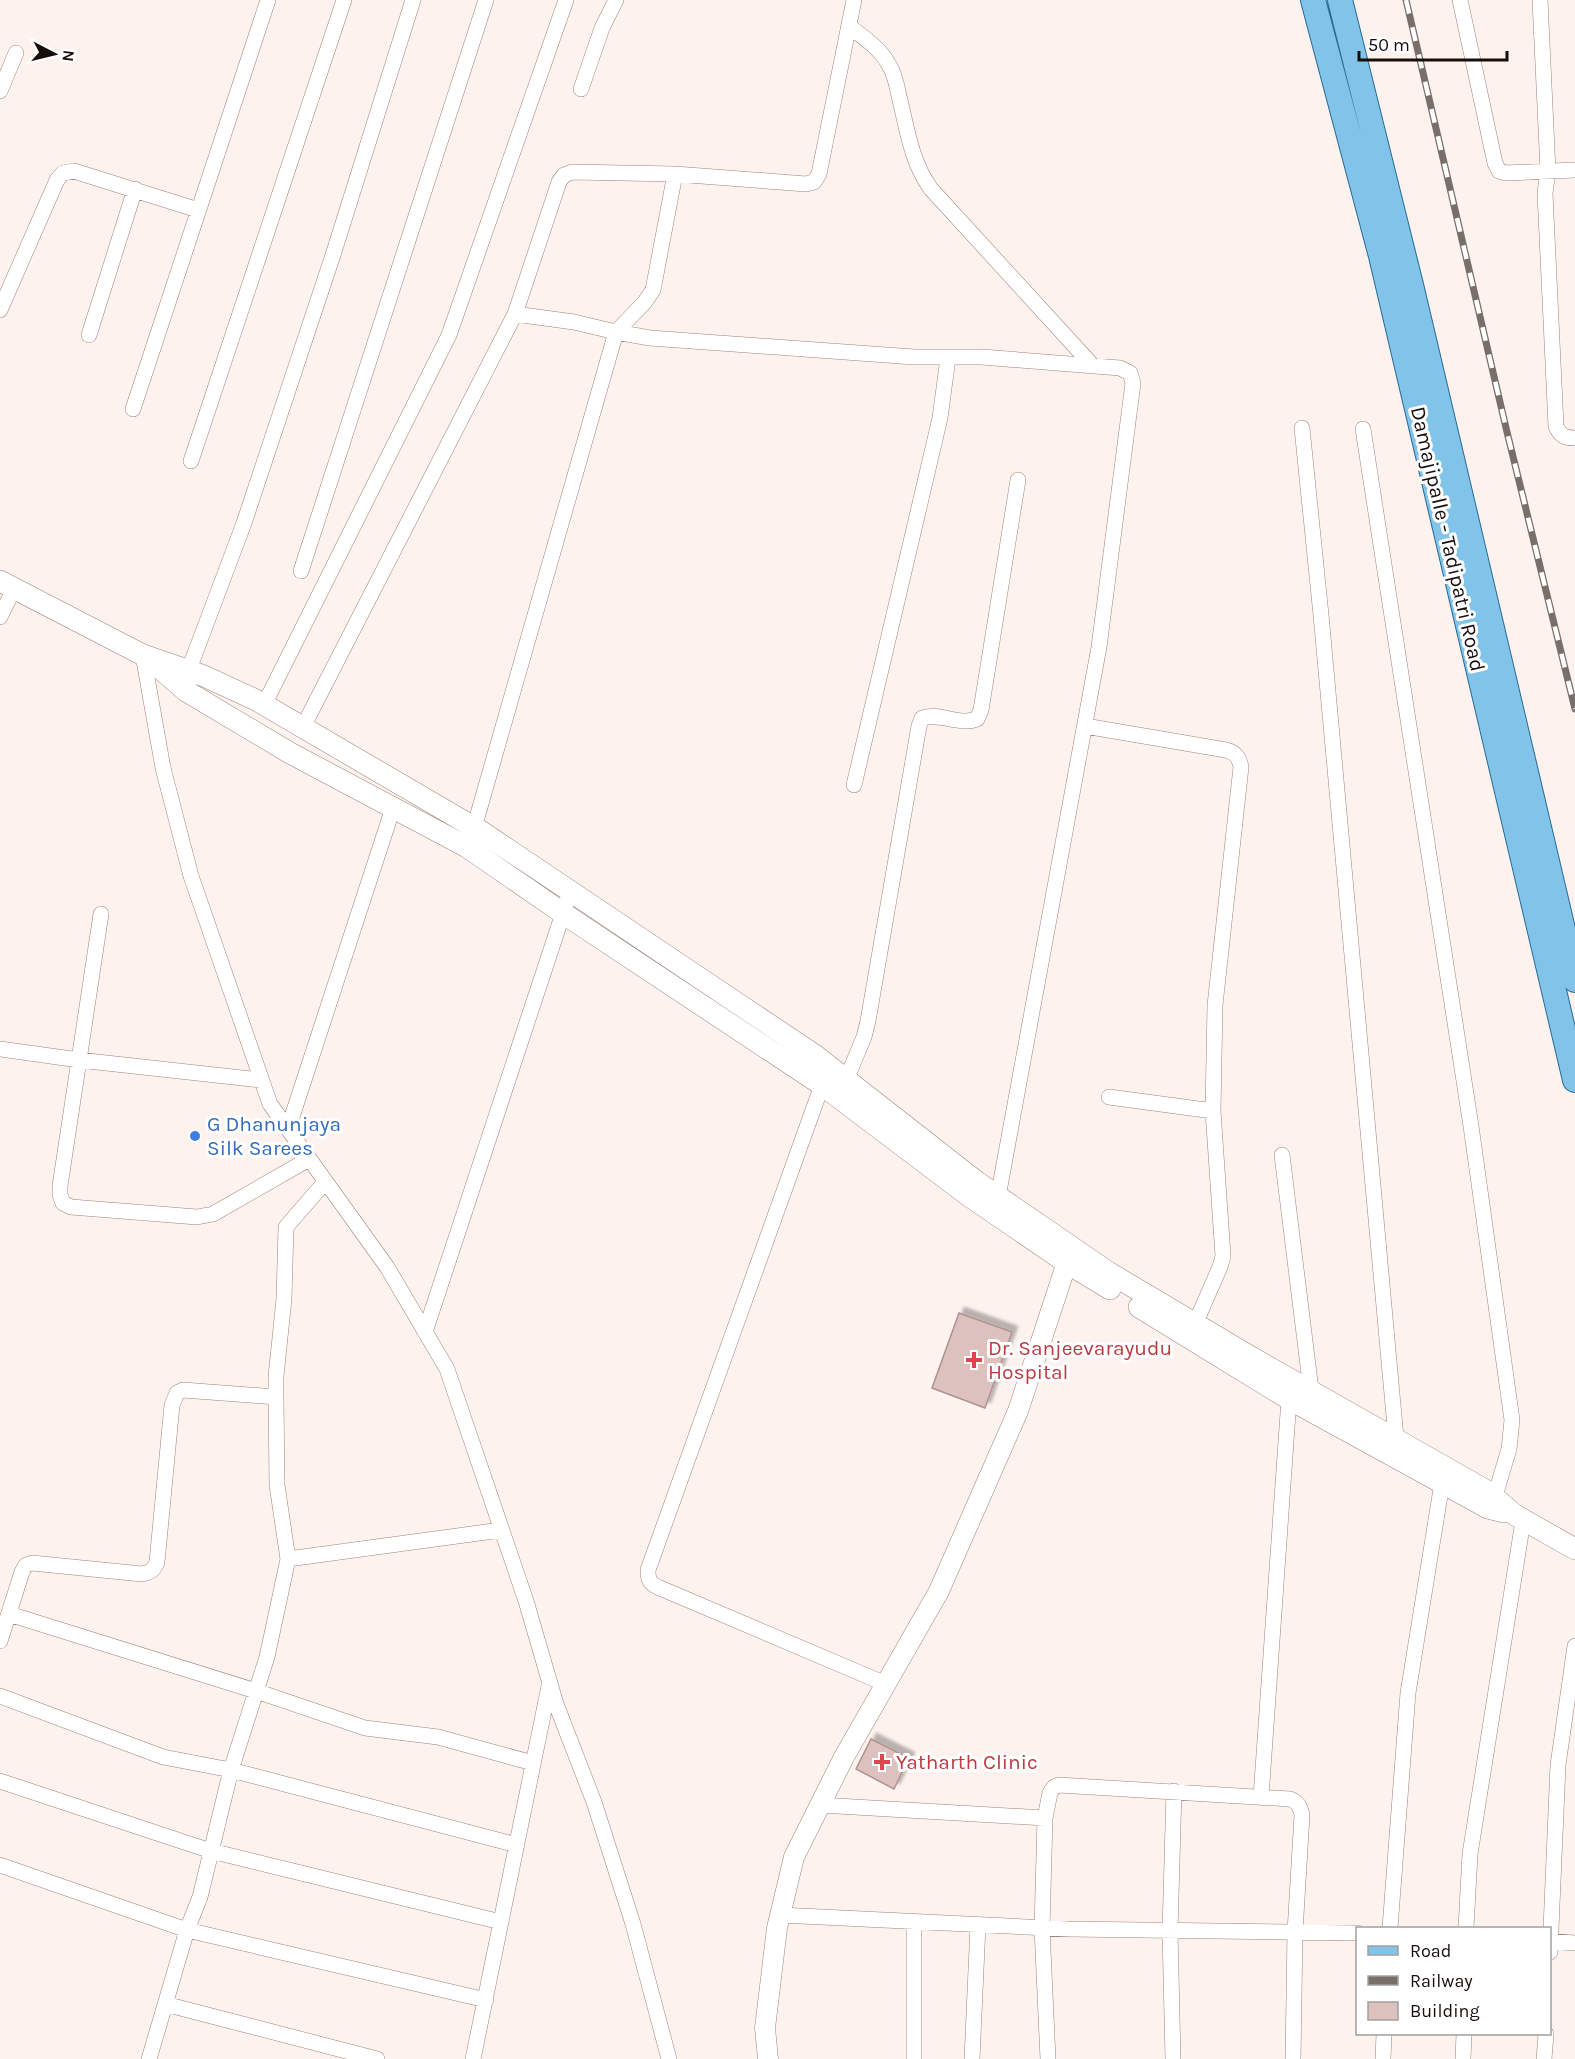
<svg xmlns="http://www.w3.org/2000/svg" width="1575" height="2059" font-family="Karla,sans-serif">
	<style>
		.building { fill: #ddc1bf; stroke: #ad9291; stroke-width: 1.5; filter: url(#shadow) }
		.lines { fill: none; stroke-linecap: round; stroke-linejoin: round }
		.minor-casing { stroke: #9c837b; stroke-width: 16 }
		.tertiary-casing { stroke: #9c837b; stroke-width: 21 }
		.secondary-casing { stroke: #9c837b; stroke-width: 22 }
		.primary-casing { stroke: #266a93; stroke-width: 26 }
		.minor { stroke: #fff; stroke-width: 15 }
		.tertiary { stroke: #fff; stroke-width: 20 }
		.secondary { stroke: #fff; stroke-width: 21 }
		.primary { stroke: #82c3ea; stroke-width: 24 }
		.rail-casing { stroke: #786e6a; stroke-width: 7 }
		.rail { stroke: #fff; stroke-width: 4.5; stroke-dasharray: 14; stroke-linecap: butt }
		.shop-dot { fill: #3f7fe0; stroke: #fff; stroke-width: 2 }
		.health-dot { fill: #e0444e; stroke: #fff; stroke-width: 2 }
		.labels { text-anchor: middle; stroke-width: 6; stroke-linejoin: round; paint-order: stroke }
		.street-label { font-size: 21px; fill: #170e0b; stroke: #fff }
		.shop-label { font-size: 21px; fill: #366cbe; stroke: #fff; text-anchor: start }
		.health-label { font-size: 21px; fill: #be3a42; stroke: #fff; text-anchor: start }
	</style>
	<defs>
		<filter id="shadow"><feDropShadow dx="5.5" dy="-5.5" stdDeviation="1.5" flood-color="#0004"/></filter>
	</defs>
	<rect width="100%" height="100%" fill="#fdf2ee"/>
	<path class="building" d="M959 1313 1012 1332 985 1408 932 1388Z
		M871 1739 909 1758 894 1789 856 1769Z"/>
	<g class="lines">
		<g class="minor-casing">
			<path id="minor" d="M1460 0 1495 163 1499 171 1506 173 1575 170
				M1540 0 1548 171 1545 193 1556 426C1560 436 1565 438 1575 438
				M849 26C863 37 881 49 889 65 895 74 897 86 899 96 907 128 911 162 931 189L1093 366
				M581 89 602 28 616 0
				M0 91 16 53
				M0 310 57 180 63 173 74 171 198 210
				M515 314 574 322 616 332 650 338 914 357H982L1120 368 1130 373 1133 383 1099 647 998 1197
				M89 335 135 189
				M133 409 268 0
				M1302 428 1321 615 1396 1438
				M1363 429 1471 1126 1512 1420 1509 1449 1495 1496
				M191 461 344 0
				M301 571 486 0
				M0 617 14 589
				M143 655 163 768 191 876 270 1104 387 1267 447 1369 526 1601 556 1704 594 1802 633 1924 669 2059
				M188 672 244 523 333 255 413 0
				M264 705 449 335 566 0
				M1085 726 1226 750C1236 753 1239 757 1241 767L1215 1005 1213 1111 1223 1256 1220 1267 1195 1324
				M303 727 515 314 559 182 564 175 572 172 675 174 806 184 814 182 819 174 854 0
				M854 785 940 418 948 358
				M474 828 616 332 644 303 653 290 675 174
				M101 914 60 1186V1195L63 1203 71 1207 197 1217 213 1214 309 1159
				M0 1049 79 1060 261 1080
				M846 1080 864 1037 868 1021 919 726 922 718C940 712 959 726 977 719L981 710 1018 480
				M822 1085 648 1570C648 1581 650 1584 660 1588L886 1684
				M1109 1097 1213 1111
				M288 1129 393 808
				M1282 1155 1311 1390
				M425 1332 570 892
				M288 1559 501 1530
				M9 1614 256 1691 365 1728 438 1737 533 1763
				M0 1641 22 1572 26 1565 32 1563 142 1574C151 1572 154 1570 157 1562L172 1405 177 1393 183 1390 276 1397
				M0 1696 163 1757 231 1770 517 1845
				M0 1781 211 1851 501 1922
				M1261 1797 1289 1399
				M820 1805 1045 1818
				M0 1865 187 1930 486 2000
				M780 1915 1069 1929 1358 1933
				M1390 1928 1408 1693 1442 1483
				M1466 1928 1470 1854 1523 1521
				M1550 1941 1575 1943
				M1550 1952 1558 1765 1575 1646
				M165 2004 377 2059
				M149 2059 187 1930 200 1897 231 1770 267 1657 288 1559 277 1485 276 1397V1376L284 1299 286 1227 325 1182
				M473 2059 549 1686
				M914 2059V1922
				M972 2059 978 1925
				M1048 2059 1042 1928 1045 1818 1050 1793 1054 1787 1059 1785 1290 1799C1298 1802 1300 1806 1302 1815L1295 1932 1293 2059
				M1173 2059 1170 1931 1174 1791
				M1383 2059 1384 2034
				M1463 2059 1464 2034
				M1544 2059 1546 2034"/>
		</g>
		<g class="tertiary-casing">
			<path id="tertiary" d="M768 2059 765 2028 777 1928 794 1857 844 1757 939 1591 1018 1411 1071 1250"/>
		</g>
		<g class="secondary-casing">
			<path id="secondary" d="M0 581 143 655 204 676 256 700 482 832 816 1056 977 1182 1108 1272 1251 1357 1487 1491 1515 1515 1575 1549
				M156 665 186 691 290 753 467 847 564 914 822 1085 969 1196 1067 1263 1110 1289
				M1139 1307 1289 1399 1488 1508 1504 1512"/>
		</g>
		<g class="primary-casing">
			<path id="primary" d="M1313 0 1381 256 1575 1080
				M1340 0 1411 285 1575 980"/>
		</g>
		<use href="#minor" class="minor"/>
		<use href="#tertiary" class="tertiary"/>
		<use href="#secondary" class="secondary"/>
		<use href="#primary" class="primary"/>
		<g class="rail-casing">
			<path id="rail" d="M1406 0 1507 432 1575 709"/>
		</g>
		<use href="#rail" class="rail"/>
	</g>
	<circle class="shop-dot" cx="195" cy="1136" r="6"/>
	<g class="health-dot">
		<path d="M971 1351h6v6h6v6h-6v6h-6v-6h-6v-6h6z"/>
		<path d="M879 1753h6v6h6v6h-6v6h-6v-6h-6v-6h6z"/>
	</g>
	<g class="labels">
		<g class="street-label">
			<text transform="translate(1448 539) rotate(77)" y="7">Damajipalle - Tadipatri Road</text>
		</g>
		<g class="shop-label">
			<text x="207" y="1131">G Dhanunjaya<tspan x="207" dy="24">Silk Sarees</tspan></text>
		</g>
		<g class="health-label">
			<text x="988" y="1355">Dr. Sanjeevarayudu<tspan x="988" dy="24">Hospital</tspan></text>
			<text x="896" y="1769">Yatharth Clinic</text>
		</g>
	</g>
	<rect x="1356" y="1927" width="195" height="108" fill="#ffffff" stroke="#a29f9d" stroke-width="1.5"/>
	<rect x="1368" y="1946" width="30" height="9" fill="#82c3ea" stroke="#a29f9d" stroke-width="1.5"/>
	<text x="1410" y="1957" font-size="18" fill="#170e0b">Road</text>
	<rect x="1368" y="1976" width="30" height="9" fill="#786e6a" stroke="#a29f9d" stroke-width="1.5"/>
	<text x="1410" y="1987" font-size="18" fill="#170e0b">Railway</text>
	<rect x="1368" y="2002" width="30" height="18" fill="#ddc1bf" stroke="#a29f9d" stroke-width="1.5"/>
	<text x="1410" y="2017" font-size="18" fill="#170e0b">Building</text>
	<g transform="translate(54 54) rotate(97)" stroke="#ffffff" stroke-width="4.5" paint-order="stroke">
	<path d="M0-4.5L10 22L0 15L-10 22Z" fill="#170e0b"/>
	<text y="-9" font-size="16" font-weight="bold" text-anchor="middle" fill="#170e0b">N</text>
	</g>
	<path d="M1359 51v9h148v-9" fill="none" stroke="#170e0b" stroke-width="3"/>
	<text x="1368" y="51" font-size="18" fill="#170e0b" stroke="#ffffff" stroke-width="4.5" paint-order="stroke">50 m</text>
</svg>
